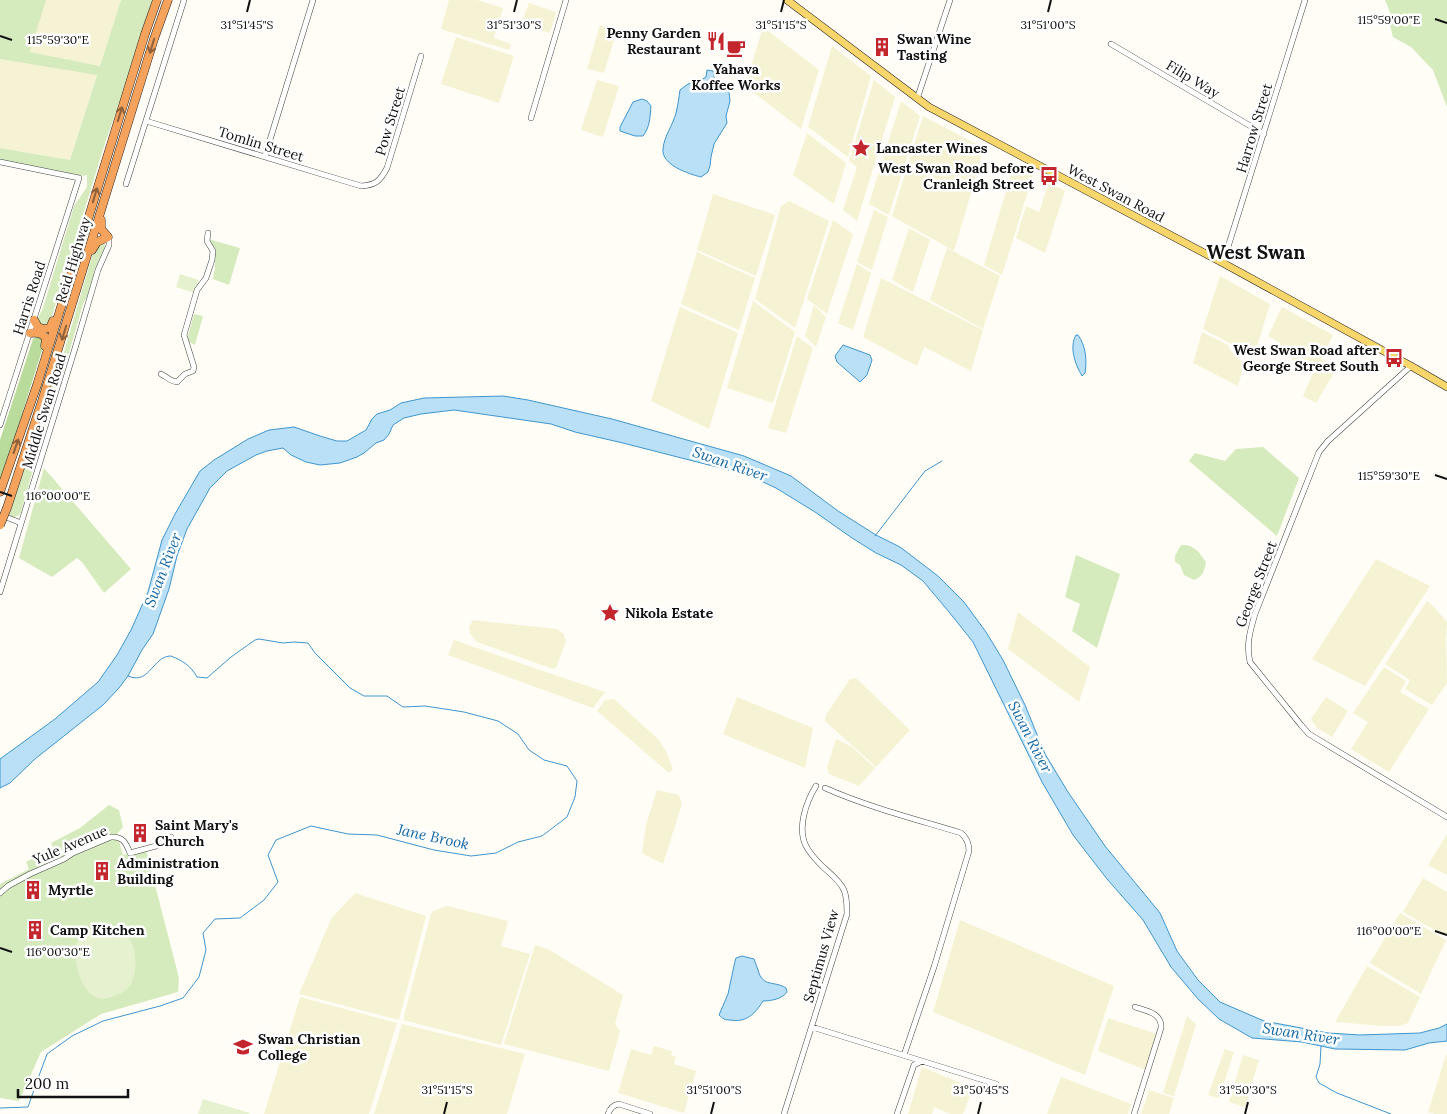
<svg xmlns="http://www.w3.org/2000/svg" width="1447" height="1114" font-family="Lora,serif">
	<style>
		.farmland { fill: #f6f3d4 }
		.green { fill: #d5ebbd }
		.forest { fill: #b9dc9c }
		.pitch { fill: #e6f2cf }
		.water { fill: #b9e0f7; stroke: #3f96cf }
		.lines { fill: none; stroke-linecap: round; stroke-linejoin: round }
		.stream { stroke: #3f96cf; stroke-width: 1 }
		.minor-casing { stroke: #444; stroke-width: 6 }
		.major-casing { stroke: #222; stroke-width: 8 }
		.highway-casing { stroke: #222; stroke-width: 9 }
		.minor { stroke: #fff; stroke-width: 5 }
		.major { stroke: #f9d66b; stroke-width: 7 }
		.highway { stroke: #f5a25d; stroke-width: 8 }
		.highway-bridge-casing { stroke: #222; stroke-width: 9; stroke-linecap: butt }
		.highway-bridge { stroke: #f5a25d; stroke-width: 8 }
		.oneway { stroke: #8e613b }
		.ticks { fill: none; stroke: #111; stroke-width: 2 }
		.labels { text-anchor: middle; stroke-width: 5; stroke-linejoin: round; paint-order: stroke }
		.poi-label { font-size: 14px; font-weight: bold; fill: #111; stroke: #fff; text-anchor: start }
		.street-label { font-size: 14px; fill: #111; stroke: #fff }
		.water-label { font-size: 15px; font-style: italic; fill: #1768a6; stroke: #fff }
		.district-label { font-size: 19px; font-weight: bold; fill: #111; stroke: #fff }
		.ticks-label { font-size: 12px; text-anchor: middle; fill: #111; stroke: #fff; stroke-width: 5; stroke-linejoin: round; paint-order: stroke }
	</style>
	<rect width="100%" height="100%" fill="#fffdf5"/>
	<path class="farmland" d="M46 0H121L100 66 29 52Z
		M449 0H477L503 8 494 38 511 44 509 50 441 29Z
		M529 3 556 12 550 33 533 28 523 19Z
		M600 25 617 30 604 73 587 69Z
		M763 27 819 70 801 129 745 86Z
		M456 37 514 56 499 103 441 84Z
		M832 46 871 76 848 157 808 127Z
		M0 59 97 74 70 160 0 148Z
		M597 80 619 86 603 137 581 130Z
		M874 80 895 97 857 221 843 210 857 167 849 161Z
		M901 101 920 116 889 215 869 204Z
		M923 116 984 148 975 175V180L954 251 892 216Z
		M807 133 846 163 834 204 793 175Z
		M1014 165 1033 175 1002 275 984 265Z
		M1049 182 1065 191 1045 253 1016 238 1026 206 1039 212Z
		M713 194 775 215 756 276 697 250Z
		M789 201 829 221 795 328 755 299 781 206Z
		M874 210 888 217 872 270 857 262Z
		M833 220 853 234 827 314 807 299Z
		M909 228 930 240 913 292 892 280Z
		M947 248 1000 276 983 329 930 300Z
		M697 252 755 278 739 330 681 304Z
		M857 264 871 273 853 330 838 323Z
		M1220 276 1270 304 1254 356 1203 329Z
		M881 278 983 330 971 371 924 347 917 366 863 337Z
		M753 301 795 332 773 403 727 388Z
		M814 305 826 317 816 347 805 336Z
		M680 307 738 333 709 429 651 401Z
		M1282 307 1333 335 1321 359 1337 368 1316 403 1303 396 1314 371 1281 353 1283 349 1279 346 1280 343 1268 336Z
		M1202 332 1228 345 1230 350 1244 365 1238 386 1193 363Z
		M797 336 813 348 786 433 768 428Z
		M1376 559 1430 586 1365 686 1312 659Z
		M1427 601 1433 606 1447 622 1446 640 1447 683 1432 705 1405 689 1410 680 1385 664Z
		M1018 612 1090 667 1079 702 1008 649Z
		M473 620 557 629 564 634 566 641 556 668 553 669 477 642 470 634 469 627Z
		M454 640 537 669 605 692 593 708 448 655Z
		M1384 667 1406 681 1400 692 1429 709 1389 772 1351 749 1368 722 1353 713Z
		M856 678 910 730 876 767 825 721 826 715 850 679Z
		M737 697 813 728 805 768 723 734Z
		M1326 697 1348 711 1332 737 1317 728 1311 719Z
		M614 699 658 739 666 751 673 769 669 773 597 711 605 700Z
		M836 739 852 747 875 768 859 786 829 774 827 768Z
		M657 790 679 795 682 804 663 864 642 853 646 825Z
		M1447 834V875L1428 865Z
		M1423 878 1447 892V933L1445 936 1403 912Z
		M355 893 426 916 399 1020 299 994 331 919Z
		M447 906 508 921 501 946 530 954 501 1045 403 1020 431 914 433 911Z
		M1400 913 1446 940 1421 994 1370 963Z
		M960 920 1114 986 1085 1075 933 1012Z
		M535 945 548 949 623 995 615 1024 620 1031 609 1071 504 1044Z
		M1367 966 1420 997 1408 1023 1400 1026H1384L1335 1022Z
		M300 997 397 1023 369 1114H264Z
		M1187 1016 1196 1024 1174 1096 1163 1093Z
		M1108 1018 1157 1034 1146 1070 1098 1051Z
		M402 1024 525 1054 507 1114H374Z
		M654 1046 672 1051 671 1055 676 1057 674 1064 696 1071 684 1113 618 1093 631 1049 651 1055Z
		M1225 1049 1234 1052 1219 1098 1208 1095Z
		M1243 1055 1259 1060 1245 1107 1229 1102Z
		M1446 1055H1447V1114H1435L1428 1112Z
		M922 1067 973 1088 963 1114H951L934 1107 932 1114H908Z
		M1061 1077 1131 1104 1128 1114H1047Z
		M1149 1090 1174 1098 1169 1114H1141Z"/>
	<path class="green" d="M0 0H46L30 52 100 66 121 0H153L127 82 105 143 51 319 48 325 41 326 38 322V318L43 308 74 206 87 187V175L83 176 0 160V148L70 160 97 75 0 59Z
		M1385 0H1447V107L1433 70 1411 47 1393 37 1389 21 1391 15Z
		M208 239 240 248 229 285 213 279 215 268V249Z
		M104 243 105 247 95 269 89 293 83 304 63 374 51 407 21 512 19 515 13 518 9 516 13 504 64 352 93 253 96 247Z
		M194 314 203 316 195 345 189 342 188 336Z
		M1263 447 1299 478 1277 536 1189 461 1195 453 1225 461 1236 449Z
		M44 468 131 569 104 593 82 562 77 558 52 577 19 558Z
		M1181 545C1194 544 1199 552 1206 562 1204 572 1203 576 1194 580L1184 575 1180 565 1175 562V556Z
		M1076 555 1120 574 1097 648 1072 631 1080 604 1065 597Z
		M109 805 119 810 123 827 117 834 123 855 146 850 179 978 178 992 101 1014 41 1052 19 1101 0 1098V884L29 869 26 862 53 847 51 843 80 828Z"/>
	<path class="forest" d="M37 336 41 337 44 344 18 427V436L0 486V440L33 339Z"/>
	<path class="pitch" d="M180 274 199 280 195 293 176 287Z
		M107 926C115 929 124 932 130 940 137 949 137 974 131 984 130 986 128 988 126 990 123 992 120 994 116 995 111 998 103 1000 98 998 79 992 68 948 82 934 88 927 98 927 107 926Z
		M203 1099 250 1113V1114H198Z"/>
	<path class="water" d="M707 70 713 71 715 82 729 92 730 101 726 116 727 123 714 144 711 157 710 166 708 172 701 177C689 174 661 165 663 149 664 136 673 125 676 113 678 105 679 97 680 90L688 84 696 83 706 77Z
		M642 99 647 101 651 106C650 117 650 127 643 136H635L620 131V127L633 102Z
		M1076 335H1078C1086 346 1087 360 1085 373L1082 376C1075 364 1069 347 1076 335Z
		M843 345 870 355 872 360 867 375 860 382 837 362 835 356Z
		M503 396 528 400 612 419 744 456 791 476 838 511 876 535 900 547 938 576 964 602 986 632 1003 660 1025 705 1045 754 1068 792 1105 846 1160 913 1177 951 1198 980 1220 1002 1264 1021 1328 1033 1360 1035 1420 1033 1439 1028 1447 1024V1041L1429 1043 1405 1050 1335 1049 1302 1042 1252 1038 1219 1019 1198 999 1171 967 1143 920 1107 879 1073 835 1042 782 973 642 949 612 923 581 901 565 876 553 852 538 815 512 776 488 748 475 623 443 575 432 551 424 454 410 421 414 404 418 393 425 389 434 384 440 376 443 364 453 357 457 340 463 320 465 306 462 291 455 283 448 267 451 256 455 227 471 210 488 187 529 177 556 169 589 153 634 142 650 128 676 119 688 103 705 35 759 10 783 0 788V759L55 719 98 682 117 655 131 630 148 592 162 540 175 514 200 471 214 460 248 439 269 430 294 427 320 436 337 441H347L366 430 372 419 377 414 390 410 401 403 424 398Z
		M742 956 754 959C755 963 757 966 758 970 763 988 773 980 786 988L787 992C782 999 771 1001 763 1001 755 1014 746 1023 730 1020 725 1020 723 1019 719 1015L728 994 735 961 736 958Z"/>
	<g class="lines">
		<path class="stream" d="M875 536 925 471 942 461
			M1321 1046 1320 1064 1316 1077 1319 1083 1337 1093 1391 1114
			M0 1108 28 1107 36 1084 47 1054 72 1036 103 1021 160 1006 183 998 199 977 206 950 203 933 215 919 240 918 264 900 278 882 268 855 276 840 311 826 348 834 377 835 434 850 471 856 496 853 518 842 542 836 567 817 575 797 577 781 567 766 544 760 529 750 518 734 498 721 464 712 425 706 403 707 387 696H364L350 688 315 653 308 643 294 642 283 643 259 639 255 640 231 657 207 678 197 677C190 665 183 661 171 656 168 656 165 657 163 658 151 665 146 684 128 676"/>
		<g class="minor-casing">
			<path id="minor" d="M1111 44 1264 134
				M917 99 950 0
				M531 118 566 0
				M146 121 361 186C376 185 380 181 387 168L421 56
				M265 156 313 0
				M0 162 79 178 0 425
				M126 184 184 0
				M1223 263 1305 0
				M1411 366 1328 441 1319 452 1255 614C1250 631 1246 645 1250 662L1301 725 1309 734 1447 817
				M161 374C167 377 170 381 177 382L185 374 193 371 194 367 184 335 197 290 206 278 212 260 213 251 207 241 208 233
				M1 515 21 523
				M0 592 76 345 98 270 109 245V240L108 237
				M825 788C868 807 915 819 961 833 967 838 969 843 969 851L934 967 904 1055
				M0 893 8 886 30 874 64 859 73 853 111 837C123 836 126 843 130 853L156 846 171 837
				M812 1027 922 1061
				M608 1114C610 1108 613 1105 619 1104L650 1114
				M784 1114 847 914C847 906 847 897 844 890 840 881 831 874 823 867 817 861 810 854 806 846 797 828 806 802 816 786
				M897 1114 914 1065 922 1061 996 1084
				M1134 1114 1161 1028C1162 1013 1147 1011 1135 1007"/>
		</g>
		<g class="major-casing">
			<path id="major" d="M787 0 929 107 1223 263 1411 366 1447 387"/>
		</g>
		<g class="highway-casing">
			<path id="highway" d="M92 250 97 242 108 237 101 229V220
				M34 320 38 327 43 329 50 328 53 321
				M30 333C37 332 41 333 46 338L45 346
				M0 492 37 385 145 34 157 0
				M7 508 42 401 154 39 168 0"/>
		</g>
		<use href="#minor" class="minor"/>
		<use href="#major" class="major"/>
		<use href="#highway" class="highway"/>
		<g class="highway-bridge-casing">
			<path id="highway-bridge" d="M0 525 7 508"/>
		</g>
		<use href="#highway-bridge" class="highway-bridge"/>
	</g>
	<defs><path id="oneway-shaft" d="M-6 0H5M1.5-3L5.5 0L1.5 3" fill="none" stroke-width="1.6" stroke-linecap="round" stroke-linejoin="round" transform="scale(1.25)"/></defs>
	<g class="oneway">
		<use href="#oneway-shaft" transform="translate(152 46) rotate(107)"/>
		<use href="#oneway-shaft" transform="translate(120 114) rotate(-73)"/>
		<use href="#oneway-shaft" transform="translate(95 195) rotate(-73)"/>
		<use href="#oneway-shaft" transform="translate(64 333) rotate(107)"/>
		<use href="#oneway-shaft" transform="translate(16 446) rotate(-71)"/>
	</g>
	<path class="ticks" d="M247 12 250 0M514 12 517 0M781 12 784 0M1048 12 1051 0M1435 19 1447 23M0 36 12 40M1435 475 1447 479M0 492 12 496M1435 931 1447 935M0 948 12 952M444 1114 447 1102M711 1114 714 1102M978 1114 981 1102M1245 1114 1248 1102"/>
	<defs>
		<g id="restaurant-bare" transform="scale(1.5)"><path d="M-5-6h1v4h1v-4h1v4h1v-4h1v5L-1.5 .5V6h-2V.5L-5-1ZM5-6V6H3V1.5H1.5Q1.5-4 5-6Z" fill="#c4262e" stroke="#fff" stroke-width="2.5" paint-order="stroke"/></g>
		<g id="building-bare" transform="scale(1.5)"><path d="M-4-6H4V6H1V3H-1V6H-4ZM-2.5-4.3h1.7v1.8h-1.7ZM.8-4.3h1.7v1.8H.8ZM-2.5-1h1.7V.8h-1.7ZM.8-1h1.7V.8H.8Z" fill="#c4262e" stroke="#fff" stroke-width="2.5" paint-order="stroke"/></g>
		<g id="cafe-bare" transform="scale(1.5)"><path d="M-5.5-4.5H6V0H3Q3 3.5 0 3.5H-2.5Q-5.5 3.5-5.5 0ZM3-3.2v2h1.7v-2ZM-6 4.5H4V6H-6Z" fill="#c4262e" stroke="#fff" stroke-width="2.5" paint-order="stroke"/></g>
		<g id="sight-bare" transform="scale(1.5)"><path d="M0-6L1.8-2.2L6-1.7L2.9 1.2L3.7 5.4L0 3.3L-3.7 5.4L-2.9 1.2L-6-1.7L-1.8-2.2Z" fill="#c4262e" stroke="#fff" stroke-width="2.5" paint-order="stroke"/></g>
		<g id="bus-bare" transform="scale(1.5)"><path d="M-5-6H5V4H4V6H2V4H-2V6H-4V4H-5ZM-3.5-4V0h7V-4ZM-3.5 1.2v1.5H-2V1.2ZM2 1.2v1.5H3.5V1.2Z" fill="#c4262e" stroke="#fff" stroke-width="2.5" paint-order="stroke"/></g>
		<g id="school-bare" transform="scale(1.5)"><path d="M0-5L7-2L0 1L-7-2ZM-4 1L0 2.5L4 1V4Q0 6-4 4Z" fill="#c4262e" stroke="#fff" stroke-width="2.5" paint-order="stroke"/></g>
	</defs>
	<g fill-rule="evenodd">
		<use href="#restaurant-bare" x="716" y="41"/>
		<use href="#building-bare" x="882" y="47"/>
		<use href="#cafe-bare" x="736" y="48"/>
		<use href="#sight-bare" x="861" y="148"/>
		<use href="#bus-bare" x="1049" y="176"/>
		<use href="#bus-bare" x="1394" y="358"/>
		<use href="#sight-bare" x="610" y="613"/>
		<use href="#building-bare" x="140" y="833"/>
		<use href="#building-bare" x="102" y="871"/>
		<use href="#building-bare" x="33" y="890"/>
		<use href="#building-bare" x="35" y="930"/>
		<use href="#school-bare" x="243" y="1047"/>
	</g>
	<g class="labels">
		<g class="poi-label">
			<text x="701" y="38" text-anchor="end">Penny Garden<tspan x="701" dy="16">Restaurant</tspan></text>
			<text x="897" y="44">Swan Wine<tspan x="897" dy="16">Tasting</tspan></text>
			<text x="736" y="74" text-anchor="middle">Yahava<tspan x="736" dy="16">Koffee Works</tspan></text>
			<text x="876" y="153">Lancaster Wines</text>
			<text x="1034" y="173" text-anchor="end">West Swan Road before<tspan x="1034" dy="16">Cranleigh Street</tspan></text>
			<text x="1379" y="355" text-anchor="end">West Swan Road after<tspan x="1379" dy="16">George Street South</tspan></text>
			<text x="625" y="618">Nikola Estate</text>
			<text x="155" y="830">Saint Mary's<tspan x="155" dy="16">Church</tspan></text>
			<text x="117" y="868">Administration<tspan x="117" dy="16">Building</tspan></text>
			<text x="48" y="895">Myrtle</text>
			<text x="50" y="935">Camp Kitchen</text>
			<text x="258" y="1044">Swan Christian<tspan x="258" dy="16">College</tspan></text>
		</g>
		<g class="street-label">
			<text transform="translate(1193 79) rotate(31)" y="5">Filip Way</text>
			<text transform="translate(390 121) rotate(-73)" y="5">Pow Street</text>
			<text transform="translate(1254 128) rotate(-73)" y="5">Harrow Street</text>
			<text transform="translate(261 144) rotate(17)" y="5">Tomlin Street</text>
			<text transform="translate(1116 193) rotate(28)" y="5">West Swan Road</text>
			<text transform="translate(73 260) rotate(-73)" y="5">Reid Highway</text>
			<text transform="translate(29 298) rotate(-72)" y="5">Harris Road</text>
			<text transform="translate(44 411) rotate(-73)" y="5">Middle Swan Road</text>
			<text transform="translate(1256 584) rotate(-69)" y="5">George Street</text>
			<text transform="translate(70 845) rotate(-23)" y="5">Yule Avenue</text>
			<text transform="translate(821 956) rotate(-74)" y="5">Septimus View</text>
		</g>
		<g class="water-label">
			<text transform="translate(730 464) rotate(19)" y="5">Swan River</text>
			<text transform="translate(163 570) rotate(-69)" y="5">Swan River</text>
			<text transform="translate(1030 737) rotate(63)" y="5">Swan River</text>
			<text transform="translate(433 837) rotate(12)" y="5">Jane Brook</text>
			<text transform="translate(1301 1034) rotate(9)" y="5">Swan River</text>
		</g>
		<g class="district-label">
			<text x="1256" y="259">West Swan</text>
		</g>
	</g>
	<g class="ticks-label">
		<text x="1389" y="24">115°59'00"E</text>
		<text x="247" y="29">31°51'45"S</text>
		<text x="514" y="29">31°51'30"S</text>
		<text x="781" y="29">31°51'15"S</text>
		<text x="1048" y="29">31°51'00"S</text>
		<text x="58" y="44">115°59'30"E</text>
		<text x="1389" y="480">115°59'30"E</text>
		<text x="58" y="500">116°00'00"E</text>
		<text x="1389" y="935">116°00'00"E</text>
		<text x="58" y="956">116°00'30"E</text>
		<text x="447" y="1094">31°51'15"S</text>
		<text x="714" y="1094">31°51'00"S</text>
		<text x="981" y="1094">31°50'45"S</text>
		<text x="1248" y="1094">31°50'30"S</text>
	</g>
	<path d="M18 1089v8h110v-8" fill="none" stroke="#111111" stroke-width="2.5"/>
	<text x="25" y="1089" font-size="15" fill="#111111" stroke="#ffffff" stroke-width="4" paint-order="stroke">200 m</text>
</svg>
